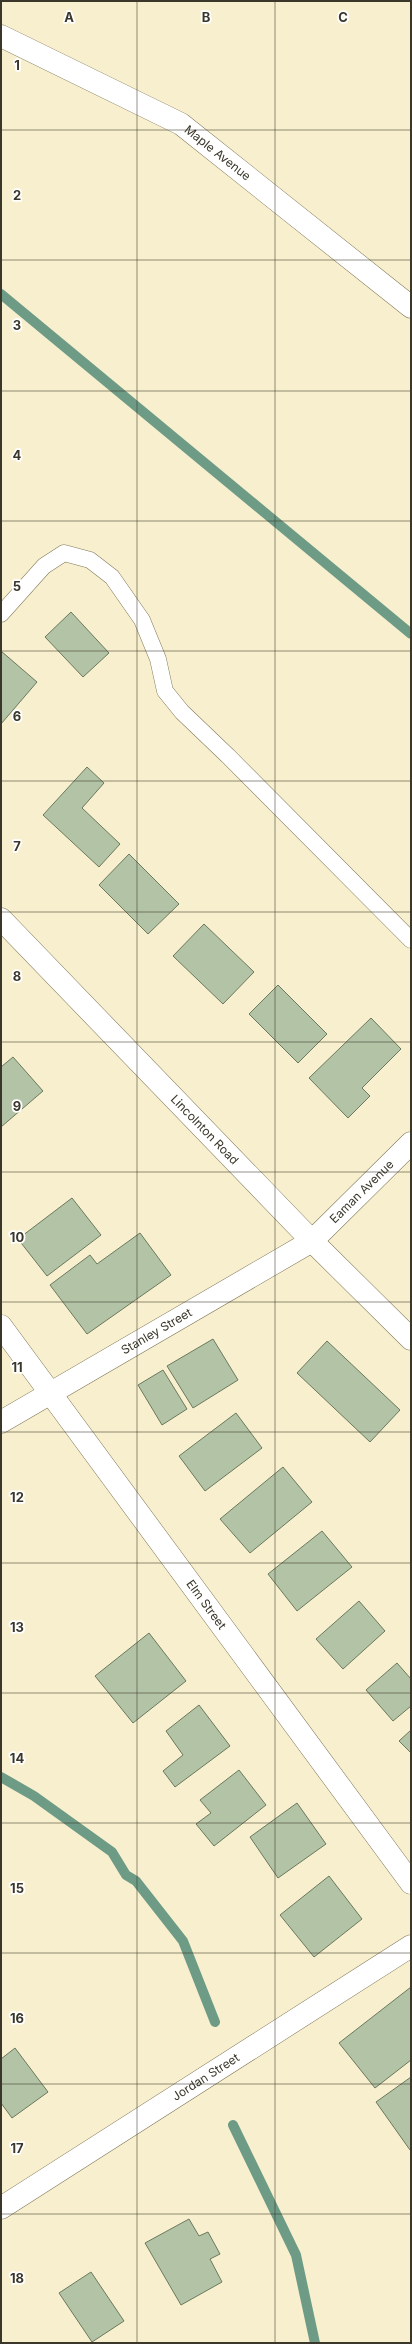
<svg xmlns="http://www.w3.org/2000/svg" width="412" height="2344" font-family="Inter,sans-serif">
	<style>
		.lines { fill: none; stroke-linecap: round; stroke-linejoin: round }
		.stream { stroke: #6d9b86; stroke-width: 10 }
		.building { fill: #b3c3a5; stroke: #6b795e }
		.lane-casing { stroke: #81795b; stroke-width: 17 }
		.street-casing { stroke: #81795b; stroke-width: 23 }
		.secondary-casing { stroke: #81795b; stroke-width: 23 }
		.lane { stroke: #fff; stroke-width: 16 }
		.street { stroke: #fff; stroke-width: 22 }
		.secondary { stroke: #fff; stroke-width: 22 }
		.grid { fill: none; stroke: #3a372a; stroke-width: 1; stroke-opacity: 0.55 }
		.labels { text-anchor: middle; stroke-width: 3.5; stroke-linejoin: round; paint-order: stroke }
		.street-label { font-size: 12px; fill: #3a372a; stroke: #fff }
		.grid-label { font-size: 13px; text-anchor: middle; font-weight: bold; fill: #3a372a; stroke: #fff; stroke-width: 3.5; stroke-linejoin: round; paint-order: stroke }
	</style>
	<rect width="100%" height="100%" fill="#f7efcd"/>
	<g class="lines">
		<path class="stream" d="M1 294 411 634
			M1 1777 34 1796 112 1852 126 1875 136 1881 183 1941 215 2022
			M233 2125 296 2255 315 2343"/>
	</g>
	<path class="building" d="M71 612 109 653 83 677 45 637Z
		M1 651 37 682 1 724Z
		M87 767 104 783 82 808 120 844 99 867 43 815Z
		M129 854 179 904 148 934 99 885Z
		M204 924 254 972 223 1004 173 956Z
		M278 985 327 1034 298 1063 249 1014Z
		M371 1018 401 1049 362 1088 370 1096 348 1118 309 1078Z
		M13 1057 43 1091 1 1127V1067Z
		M72 1198 101 1235 47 1276 18 1239Z
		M140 1233 171 1275 87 1334 50 1285 90 1255 97 1264Z
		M213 1339 238 1380 193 1408 167 1366Z
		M327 1341 400 1410 370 1442 297 1373Z
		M163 1370 187 1409 162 1425 138 1385Z
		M236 1413 262 1448 205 1491 179 1456Z
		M283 1467 312 1502 250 1553 220 1519Z
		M322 1531 352 1567 297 1611 268 1574Z
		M359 1601 385 1631 343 1669 316 1639Z
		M149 1633 186 1681 133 1723 95 1676Z
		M397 1663 411 1679V1706L393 1721 366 1690Z
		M199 1705 230 1746 175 1787 163 1771 183 1755 166 1731Z
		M411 1730V1753L399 1741Z
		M239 1770 266 1805 214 1846 196 1824 211 1813 200 1800Z
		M297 1803 326 1844 278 1878 250 1837Z
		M329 1876 362 1919 314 1957 280 1915Z
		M411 1987V2060L375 2088 339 2043Z
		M15 2048 48 2092 12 2118 1 2103V2059Z
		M411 2077V2150H410L376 2102Z
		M189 2219 199 2236 208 2232 220 2254 210 2259 222 2282 181 2305 145 2243Z
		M91 2272 124 2321 92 2342 59 2293Z"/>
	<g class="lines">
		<g class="lane-casing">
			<path id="lane" d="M1 614 44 566 64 553 90 560 112 577 142 620 158 659 165 691 182 712 228 756 411 940"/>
		</g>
		<g class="street-casing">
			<g id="street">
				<path id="s1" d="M1 36 181 124 411 307"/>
				<path id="s2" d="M1 1326 411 1883"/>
				<path id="s3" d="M1 1422 312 1241 411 1143"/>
				<path id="s4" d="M1 2208 411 1946"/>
			</g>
		</g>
		<g class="secondary-casing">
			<g id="secondary">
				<path id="s5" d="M1 919 312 1241 411 1339"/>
			</g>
		</g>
		<use href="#lane" class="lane"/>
		<use href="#street" class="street"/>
		<use href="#secondary" class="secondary"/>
	</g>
	<path class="grid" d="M137 1V2343M275 1V2343M1 130H411M1 260H411M1 391H411M1 521H411M1 651H411M1 781H411M1 912H411M1 1042H411M1 1172H411M1 1302H411M1 1432H411M1 1563H411M1 1693H411M1 1823H411M1 1953H411M1 2084H411M1 2214H411"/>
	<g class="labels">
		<g class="street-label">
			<text dy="4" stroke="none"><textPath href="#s1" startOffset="247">Maple Avenue</textPath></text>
			<text dy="4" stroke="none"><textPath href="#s5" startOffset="293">Lincolnton Road</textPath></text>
			<text dy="4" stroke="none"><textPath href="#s3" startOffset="430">Eaman Avenue</textPath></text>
			<text dy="4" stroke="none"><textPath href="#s3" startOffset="180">Stanley Street</textPath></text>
			<text dy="4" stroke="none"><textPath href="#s2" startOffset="346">Elm Street</textPath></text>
			<text dy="4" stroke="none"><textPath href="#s4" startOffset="243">Jordan Street</textPath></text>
		</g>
	</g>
	<g class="grid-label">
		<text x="69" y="22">A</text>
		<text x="206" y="22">B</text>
		<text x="343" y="22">C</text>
		<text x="17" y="70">1</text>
		<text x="17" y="200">2</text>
		<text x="17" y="330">3</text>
		<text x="17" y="460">4</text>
		<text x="17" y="591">5</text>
		<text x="17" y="721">6</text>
		<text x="17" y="851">7</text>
		<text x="17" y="981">8</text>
		<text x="17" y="1111">9</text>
		<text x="17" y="1242">10</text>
		<text x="17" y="1372">11</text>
		<text x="17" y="1502">12</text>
		<text x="17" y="1632">13</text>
		<text x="17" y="1763">14</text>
		<text x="17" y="1893">15</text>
		<text x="17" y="2023">16</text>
		<text x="17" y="2153">17</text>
		<text x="17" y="2283">18</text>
	</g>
	<rect width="412" height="2344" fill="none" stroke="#3a372a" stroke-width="4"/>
</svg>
